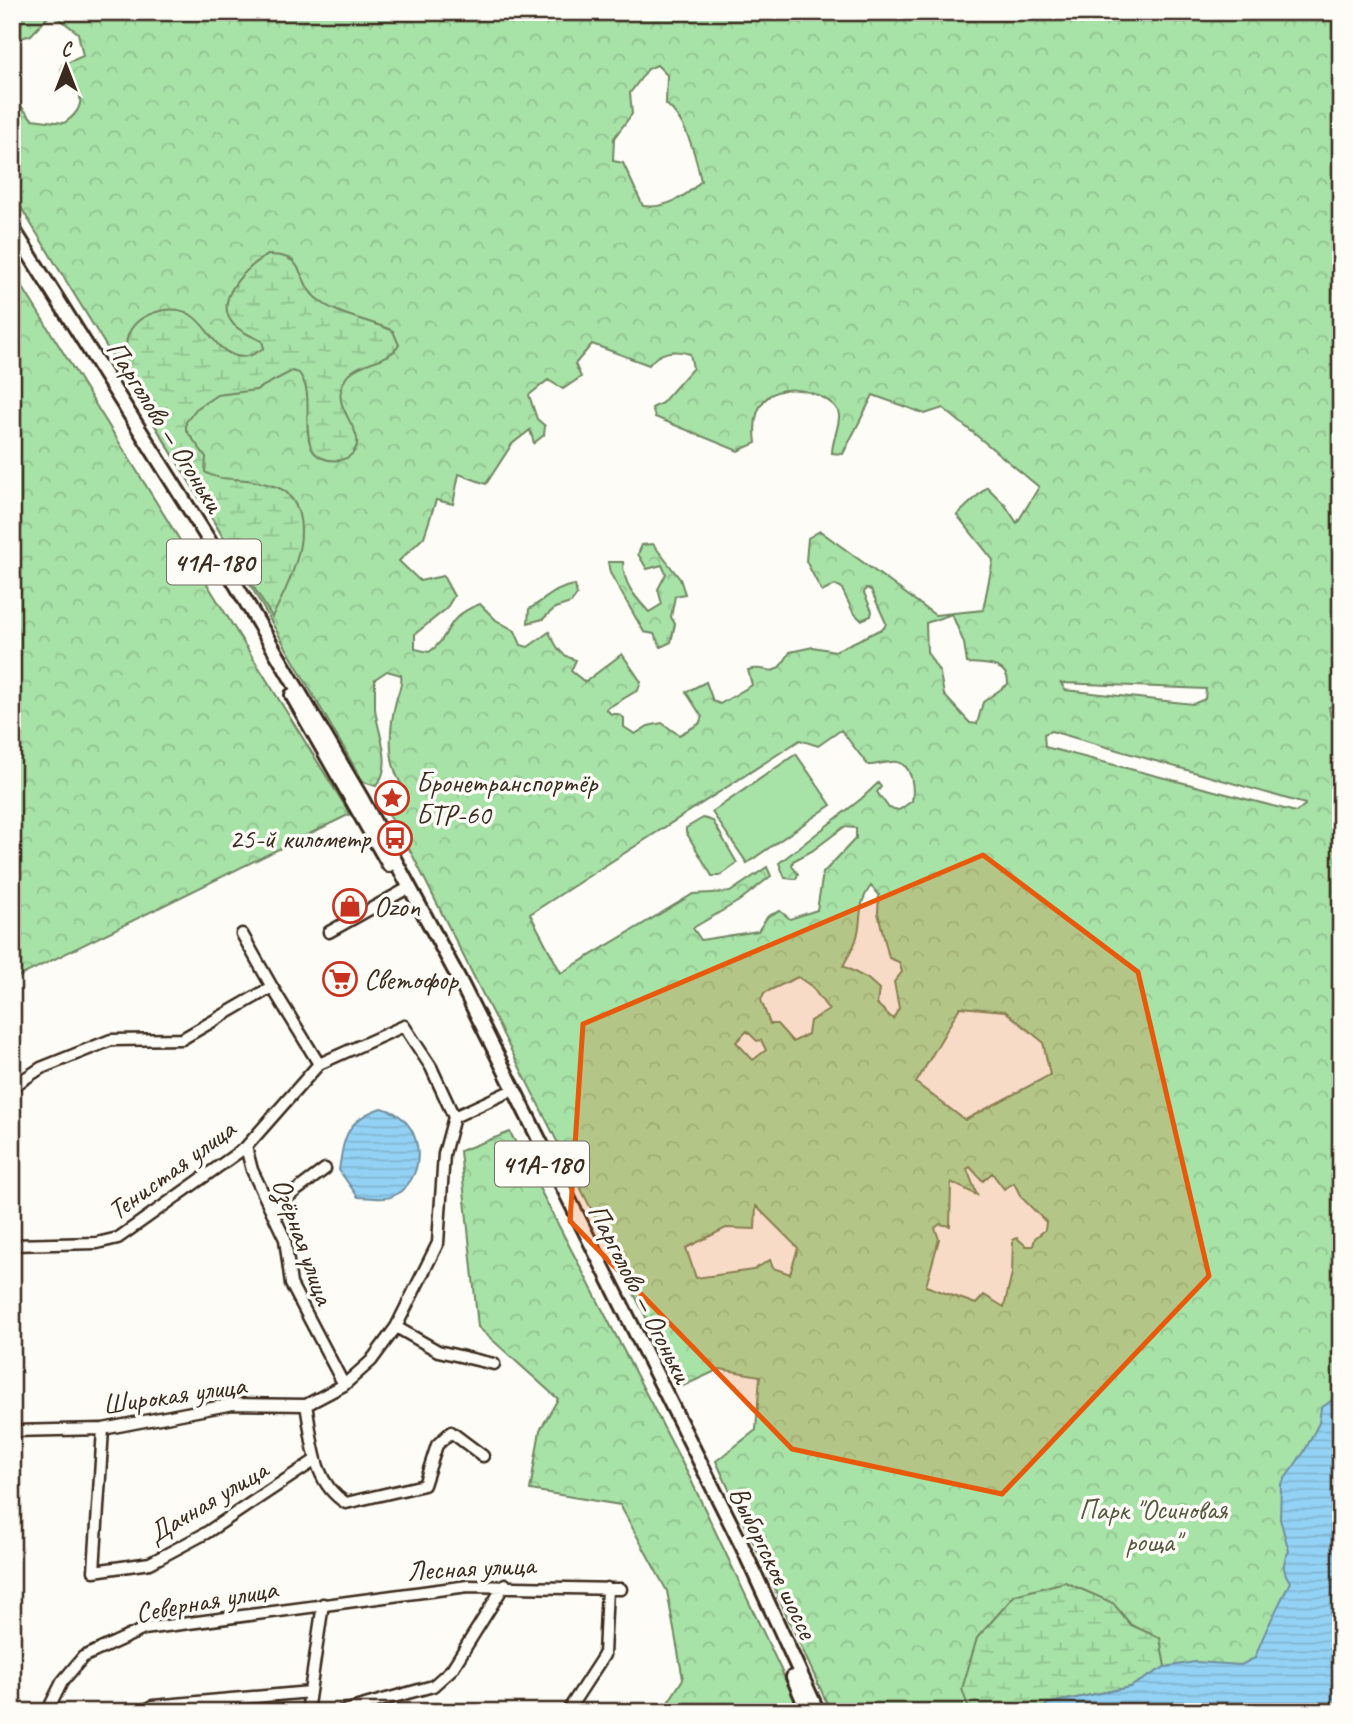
<svg xmlns="http://www.w3.org/2000/svg" width="1353" height="1724" font-family="Caveat,sans-serif">
	<style>
		.grass { fill: #a7e2a7; stroke: #718662; stroke-width: 2 }
		.forest { fill: url(#forest-crowns); stroke: #718662; stroke-width: 2; fill-rule: evenodd }
		.wetland { fill: url(#wetland-marsh); stroke: #718662; stroke-width: 2 }
		.water { fill: url(#water-rules); stroke: #708f9e; stroke-width: 2 }
		.lines { fill: none; stroke-linecap: round; stroke-linejoin: round }
		.stream { stroke: #708f9e; stroke-width: 2.5 }
		.minor-casing { stroke: #3b2a1e; stroke-width: 15 }
		.major-casing { stroke: #3b2a1e; stroke-width: 18 }
		.minor { stroke: #fdfcf7; stroke-width: 10 }
		.major { stroke: #fdfcf7; stroke-width: 12 }
		.marked { fill: #e8590c; fill-opacity: 0.2; stroke: #e8590c; stroke-width: 5; stroke-linejoin: round }
		.labels { text-anchor: middle; stroke-width: 7; stroke-linejoin: round; paint-order: stroke }
		.shield { fill: #fdfcf7; stroke: #75695f; stroke-width: 2 }
		.shield-label { font-size: 26px; font-weight: bold; fill: #3b2a1e }
		.street-label { font-size: 28px; fill: #3b2a1e; stroke: #fdfcf7 }
		.poi-label { font-size: 28px; fill: #3b2a1e; stroke: #fdfcf7; text-anchor: start }
		.park-label { font-size: 28px; fill: #565840; stroke: #fdfcf7 }
	</style>
	<defs>
		<pattern id="forest-crowns" width="20" height="18" patternUnits="userSpaceOnUse" patternTransform="scale(1.75)"><rect width="20" height="18" fill="#a7e2a7"/><path d="M2 6a3 3 0 1 1 6 0M12 15a3 3 0 1 1 6 0" fill="none" stroke="#91c28f"/></pattern>
		<pattern id="wetland-marsh" width="20" height="14" patternUnits="userSpaceOnUse" patternTransform="scale(1.75)"><rect width="20" height="14" fill="#a7e2a7"/><path d="M1 5h8M5 5V1M11 12h8M15 12V8" fill="none" stroke="#91c28f"/></pattern>
		<pattern id="water-rules" width="6" height="5" patternUnits="userSpaceOnUse" patternTransform="scale(1.75)"><rect width="6" height="5" fill="#93d2f4"/><path d="M0 2.5h6" fill="none" stroke="#80b4d1"/></pattern>
	</defs>
	<rect width="100%" height="100%" fill="#fdfcf7"/>
	<filter id="ink" filterUnits="userSpaceOnUse"><feTurbulence type="fractalNoise" baseFrequency=".0143" numOctaves="2"/><feDisplacementMap in="SourceGraphic" scale="14" xChannelSelector="R" yChannelSelector="G"/><feConvolveMatrix kernelMatrix="1 2 1 2 8 2 1 2 1" color-interpolation-filters="sRGB"/></filter>
	<g filter="url(#ink)">
		<path class="grass" d="M796 754 831 805 747 863 712 812Z
			M703 818 713 821 737 863 720 876H712L686 832V828Z"/>
		<path class="forest" d="M20 12H470L513 20 584 17 593 12H1341V705L1329 707 1331 718 1341 722V1712H831L716 1461 756 1430 760 1376 720 1369 681 1387 413 856 383 804 406 790C386 769 389 728 396 701 398 692 403 685 401 675L387 671 375 679C375 689 375 699 375 708 377 733 395 764 376 786L363 782 213 520 12 193V66L15 65 12 96 32 119 64 123C89 107 83 87 61 73L62 65 83 56 78 33 57 17 49 16 31 35 12 41V26L22 17ZM657 65 667 75 666 104C686 120 696 156 701 181 686 197 665 209 643 206L623 163 613 161 614 138 632 114 630 93 648 69ZM592 344 649 365C659 351 675 349 690 354L693 368 662 403 652 408 655 417 738 451 756 443C745 360 838 393 839 415 840 425 832 441 832 453L843 454 873 395 925 414 943 408 1039 487 1017 523 1005 505 987 487 957 515 993 560 983 610 935 615 820 531 808 538 806 561 822 592 835 585 841 587 853 612 861 620 871 616 872 611 864 593 866 588 871 590 886 623 884 628 835 651 813 647 790 652C771 685 770 663 748 670L752 685 720 704 713 701 706 682 686 692 702 717 699 724 679 735 662 723 648 726 635 734 624 727V718L618 714H611L606 709 638 690 641 682 622 654 585 682 571 671 576 660C560 656 556 646 549 632L528 647 521 645 515 631 496 620 480 604C442 618 453 636 429 652L415 649V634L446 609 454 596 443 576 420 581 399 561 424 537 436 500 453 504 459 474 486 484 512 444 530 430 534 443 544 435 545 426 537 419 529 395 548 380 563 389 581 377 575 364ZM952 614 964 643 967 663C982 664 1009 662 1008 684L983 702 977 724 970 723 944 695 940 673 927 652 926 623ZM1061 683 1206 689 1205 699 1193 704 1065 690ZM841 730 868 765C877 766 889 760 897 762 913 765 914 789 912 801L899 810 889 808 877 792 881 787 878 783 861 799 779 863 785 878 796 879 798 874 792 866 793 861 812 851 844 827 856 828V838L823 873 817 910 790 919 780 911 768 916 758 931 701 940 693 928 739 901 771 876 767 867 730 892 693 894 561 973 530 914 800 740 818 746ZM1051 731 1305 804V805L1296 812 1045 747 1044 734ZM871 886 879 895 878 913 889 958 899 962 902 972 894 982 899 1008 893 1019 877 1004 879 989 868 979 843 966C847 958 853 949 856 940 863 921 856 905 871 886ZM798 977 811 986 829 1010 810 1021 808 1034 793 1042 777 1024H770L761 1000 764 993ZM960 1007 1005 1011 1043 1042 1050 1075 965 1120 916 1083ZM747 1031 757 1041 761 1040 766 1050 753 1060 736 1042ZM970 1167 983 1181 992 1173 1004 1189 1014 1183 1021 1197 1046 1222 1045 1230 1035 1238 1033 1246H1026L1017 1238 1013 1240 1012 1273 1004 1307 984 1295 976 1304 926 1286 939 1239 935 1228 940 1224 950 1226 951 1182 977 1195 967 1169ZM756 1206 798 1248 790 1274 773 1268 770 1260 753 1270 696 1278 686 1248 726 1228 755 1229Z
			M12 270 350 814 12 980Z
			M653 544 680 579 685 594 675 596 671 617 675 624 671 642 661 647 654 634 644 632 610 573 608 562H623C623 584 635 597 649 612L662 604 658 589 666 574 662 565 647 569 638 554 642 545Z
			M575 585 577 595 571 603 555 608 543 619 528 623 529 609C545 600 556 587 575 585Z
			M510 1132 690 1478 801 1712H662L683 1679 667 1591 620 1505 530 1490 540 1430 558 1399 478 1327 460 1151Z"/>
		<path class="wetland" d="M268 255C310 254 294 284 321 302 342 317 370 320 393 331L399 345C387 365 354 359 343 383 332 407 360 427 357 444 354 465 319 466 311 447 302 423 315 395 299 373L292 371 256 390 217 395 196 409 186 422V430L206 457 205 472C220 482 241 477 258 482 267 484 282 487 288 494 318 527 289 585 272 617L131 386C129 370 122 349 129 333 138 313 172 303 191 315 208 326 213 347 233 355 245 360 254 354 264 348L262 341C253 337 241 332 234 325 211 300 248 265 268 255Z
			M1065 1582 1113 1603 1131 1625 1160 1638 1165 1667 1130 1687 1047 1704 1041 1712H970L962 1689 977 1638 1015 1595Z"/>
		<path class="water" d="M381 1108C423 1116 431 1175 395 1195 386 1201 368 1197 358 1197L339 1170C344 1137 346 1120 381 1108Z
			M1341 1394V1712H1041L1047 1704 1130 1687 1165 1667 1195 1662 1241 1665 1255 1658C1264 1630 1278 1608 1290 1582 1282 1570 1282 1563 1289 1551L1280 1519 1281 1484 1304 1452 1319 1423 1321 1408Z"/>
		<g class="lines">
			<path class="stream" d="M572 12H573
				M579 12H585
				M589 12 593 16 605 12
				M12 18 21 12"/>
			<g class="minor-casing">
				<path id="minor" d="M329 932 410 887
					M12 1087 41 1068 111 1040 182 1039 272 987 242 934
					M454 1117 506 1093
					M246 1147 252 1170 285 1239 291 1284 344 1385
					M273 1208 325 1169
					M12 1245 97 1243 118 1238 246 1147 319 1064 272 987
					M396 1327 438 1351 494 1364
					M306 1405C313 1441 312 1482 346 1503L424 1485 437 1445 451 1432 483 1456
					M103 1429 94 1571 150 1563 206 1533 314 1461
					M12 1431 103 1429 233 1404 306 1405 344 1385 371 1361 396 1327 438 1243 444 1154 454 1117 431 1067 404 1026 319 1064
					M47 1712 62 1682 83 1657 144 1629 468 1586 621 1589
					M142 1712 153 1706 310 1692
					M307 1712 323 1604
					M340 1712 433 1686 452 1669 505 1584
					M567 1712 604 1655 607 1588"/>
			</g>
			<g class="major-casing">
				<path id="major" d="M12 227 222 561 362 799 459 979 742 1546 818 1712
					M292 695 389 865
					M793 1677 808 1712"/>
			</g>
			<use href="#minor" class="minor"/>
			<use href="#major" class="major"/>
		</g>
	</g>
	<path class="marked" d="M983 855 1138 972 1209 1276 1002 1494 792 1449 570 1221 583 1024Z"/>
	<defs>
		<g id="sight-ring" transform="scale(1.75)"><circle r="9.5" fill="#fdfcf7" stroke="#c8321e" stroke-width="1.5"/><path d="M0-6L1.8-2.2L6-1.7L2.9 1.2L3.7 5.4L0 3.3L-3.7 5.4L-2.9 1.2L-6-1.7L-1.8-2.2Z" fill="#c8321e"/></g>
		<g id="bus-ring" transform="scale(1.75)"><circle r="9.5" fill="#fdfcf7" stroke="#c8321e" stroke-width="1.5"/><path d="M-5-6H5V4H4V6H2V4H-2V6H-4V4H-5ZM-3.5-4V0h7V-4ZM-3.5 1.2v1.5H-2V1.2ZM2 1.2v1.5H3.5V1.2Z" fill="#c8321e"/></g>
		<g id="shop-ring" transform="scale(1.75)"><circle r="9.5" fill="#fdfcf7" stroke="#c8321e" stroke-width="1.5"/><path d="M-5-2.5h2.3a2.7 3.5 0 0 1 5.4 0H5L5.5 6h-11ZM-1.5-2.5h3a1.5 2.3 0 0 0-3 0Z" fill="#c8321e"/></g>
		<g id="supermarket-ring" transform="scale(1.75)"><circle r="9.5" fill="#fdfcf7" stroke="#c8321e" stroke-width="1.5"/><path d="M-6-5.5h2.5l.6 2H6L4.5 2H-2.5L-4.4-4H-6ZM-1.5 3.2a1.3 1.3 0 1 0 .1 0ZM3 3.2a1.3 1.3 0 1 0 .1 0Z" fill="#c8321e"/></g>
	</defs>
	<g fill-rule="evenodd">
		<use href="#sight-ring" x="392" y="798"/>
		<use href="#bus-ring" x="395" y="838"/>
		<use href="#shop-ring" x="350" y="906"/>
		<use href="#supermarket-ring" x="340" y="979"/>
	</g>
	<g class="labels">
		<g class="shield">
			<rect x="167" y="539.5" width="94" height="45" rx="5"/>
			<rect x="495" y="1141.5" width="94" height="45" rx="5"/>
		</g>
		<g class="shield-label">
			<text x="214" y="571">41А-180</text>
			<text x="542" y="1173">41А-180</text>
		</g>
		<g class="street-label">
			<text transform="translate(166 426) rotate(58)" y="10">Парголово — Огоньки</text>
			<text transform="translate(171 1169) rotate(-36)" y="10">Тенистая улица</text>
			<text transform="translate(304 1241) rotate(70)" y="10">Озёрная улица</text>
			<text transform="translate(641 1293) rotate(63)" y="10">Парголово — Огоньки</text>
			<text transform="translate(174 1394) rotate(-8)" y="10">Широкая улица</text>
			<text transform="translate(207 1501) rotate(-31)" y="10">Дачная улица</text>
			<text transform="translate(774 1562) rotate(64)" y="10">Выборгское шоссе</text>
			<text transform="translate(471 1567) rotate(-3)" y="10">Лесная улица</text>
			<text transform="translate(206 1600) rotate(-10)" y="10">Северная улица</text>
		</g>
		<g class="poi-label">
			<text x="416" y="792">Бронетранспортёр<tspan x="416" dy="32">БТР-60</tspan></text>
			<text x="370" y="848" text-anchor="end">25-й километр</text>
			<text x="374" y="916">Ozon</text>
			<text x="364" y="989">Светофор</text>
		</g>
		<g class="park-label">
			<text x="1153" y="1519">Парк "Осиновая<tspan x="1153" dy="32">роща"</tspan></text>
		</g>
	</g>
	<rect width="1353" height="1724" fill="none" stroke="#fdfcf7" stroke-width="42"/>
	<rect x="21" y="21" width="1311" height="1682" fill="none" stroke="#3b2a1e" stroke-width="2.5" filter="url(#ink)"/>
	<g transform="translate(66 66)" stroke="#fdfcf7" stroke-width="5" paint-order="stroke">
	<path d="M0-5L12 26L0 18L-12 26Z" fill="#3b2a1e"/>
	<text y="-10" font-size="19" font-weight="bold" text-anchor="middle" fill="#3b2a1e">С</text>
	</g>
</svg>
